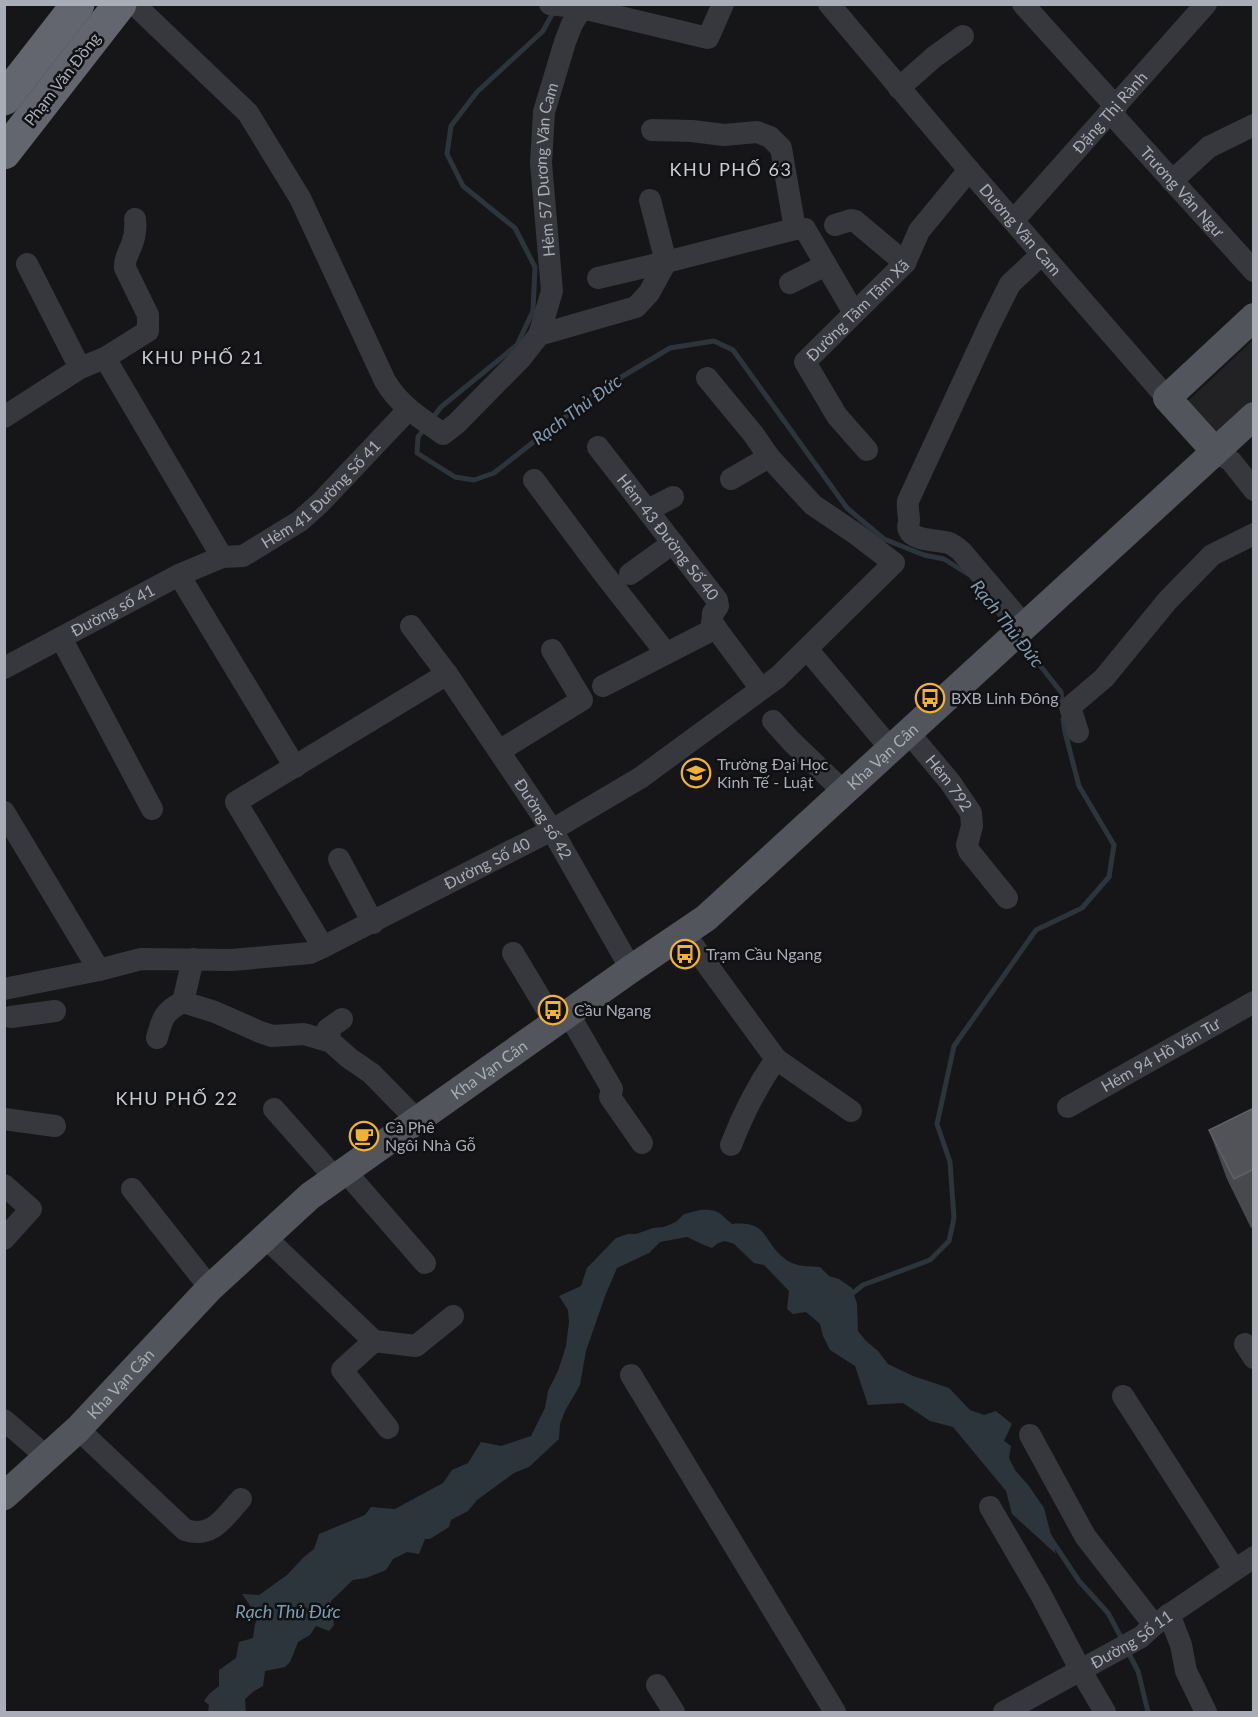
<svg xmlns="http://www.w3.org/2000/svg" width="1258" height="1717" font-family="Lato,sans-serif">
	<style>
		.built { fill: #222225 }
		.water { fill: #2c353c }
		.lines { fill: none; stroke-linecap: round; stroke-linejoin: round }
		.stream { stroke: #2c353c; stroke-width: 5 }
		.minor { stroke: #37383d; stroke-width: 22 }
		.major { stroke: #53555c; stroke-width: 28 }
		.highway { stroke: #63666e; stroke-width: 33 }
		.wall { fill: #47494d }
		.building { fill: #525359; stroke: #5f6168; stroke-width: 1.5 }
		.labels { text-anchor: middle; stroke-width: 5; stroke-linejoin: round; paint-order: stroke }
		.street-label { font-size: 16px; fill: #a8adb8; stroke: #111113 }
		.poi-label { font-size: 16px; fill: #a8adb8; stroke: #111113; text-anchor: start }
		.neighbourhood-label { font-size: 18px; letter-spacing: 1.5px; fill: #c9ccd4; stroke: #111113 }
		.water-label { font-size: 18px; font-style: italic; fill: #7f9bb3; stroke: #111113 }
	</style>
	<rect width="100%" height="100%" fill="#161618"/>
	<path class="built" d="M1253 340V404L1220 435 1188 401Z"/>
	<path class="water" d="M700 1210C718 1209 719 1213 732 1224 773 1220 761 1247 792 1263 801 1267 811 1266 820 1267L829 1276 839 1279 852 1288 857 1304 858 1331 866 1341 878 1351 888 1364 913 1376 949 1388 970 1410 984 1415 996 1411 1012 1424 1004 1441 1011 1446 1009 1458 1015 1470 1029 1486 1044 1508 1056 1554 1012 1514 1006 1491 953 1427 930 1421 903 1403 868 1405 855 1366 830 1350 823 1336 820 1324 806 1312 793 1314 787 1309 789 1291 764 1265 754 1263 734 1244 725 1241 718 1243 712 1248 704 1245 687 1237 660 1242 649 1253 617 1268 605 1296 586 1351 580 1385 565 1411 560 1424 559 1439 529 1467 514 1473 477 1500 468 1511 451 1520 449 1527 430 1539H425L419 1554 407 1552 393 1559 386 1570 366 1578 353 1580 331 1601 334 1625 329 1631 316 1626 310 1635 298 1642 290 1662 285 1667 265 1671 263 1686 254 1691 245 1699 246 1712H208L209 1705 204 1701 209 1694 219 1686V1670L236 1658 239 1642 253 1638 255 1624 258 1617 242 1594 259 1595 287 1575 304 1557 314 1549 319 1534 365 1515 371 1507 395 1509 443 1483 452 1470 468 1463 481 1442 501 1446 531 1436 545 1408 548 1391 558 1371 566 1346 569 1322 568 1310 559 1296 581 1286 587 1268 616 1238 628 1234H636L653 1228 664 1227 676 1222 684 1214Z"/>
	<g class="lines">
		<path class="stream" d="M432 419 441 407 517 345 533 311 535 267 515 228 463 186 447 154 451 126 477 92 543 31 555 9
			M424 429 418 437 417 453 455 477 474 480 494 473 598 391 670 348 714 341 733 350 847 508 884 539 924 555 944 559 968 574
			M992 605 1010 628
			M1020 640 1061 692 1062 707
			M849 1296 863 1285 930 1260 949 1241 954 1218 950 1162 937 1124 954 1046 1036 930 1082 908 1109 877 1114 845 1079 786 1065 732 1063 719
			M1049 1536 1079 1581 1108 1613 1123 1641
			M1128 1652 1138 1671 1148 1712"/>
		<g class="minor">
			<path d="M134 4 248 113 300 198 385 381C400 406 419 417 443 434L456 424 521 358 539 335 636 307 649 293 666 262 650 200"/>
			<path d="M550 4 582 8 708 38 723 4"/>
			<path id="s1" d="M829 4 969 170 1167 398"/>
			<path d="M1023 4 1116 107"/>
			<path d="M899 88 934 57 963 36"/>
			<path id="s2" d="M1111 113 1254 271"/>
			<path d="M652 130 692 131 724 135 757 132 770 137 781 148 795 229"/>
			<path d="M1172 181 1209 147 1254 125"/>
			<path id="s3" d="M1014 220 1206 4"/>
			<path d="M835 225 851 220 855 221 905 263"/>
			<path d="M27 264 80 368"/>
			<path d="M598 278 666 262 795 229H805L854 313"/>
			<path d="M790 283 826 265"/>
			<path id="s4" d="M539 335 552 291 541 163 544 112 565 42 572 24 582 8"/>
			<path d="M105 358 222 557"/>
			<path d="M4 417 80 368 105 358 148 331V315L125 268C124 258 129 253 132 244 135 236 136 228 135 219"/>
			<path id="s5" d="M598 447 717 600 718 606 713 613 712 623 761 689"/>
			<path id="s6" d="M867 450 837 416 805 362 905 263 919 231 969 170"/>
			<path d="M1215 451 1231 461 1254 490"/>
			<path d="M731 479 769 457"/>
			<path d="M534 480 604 574 666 653"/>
			<path d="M648 510 673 497"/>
			<path d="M630 574 673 543"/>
			<path d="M179 575 295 767"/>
			<path d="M1024 625 961 551C957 548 954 545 949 543 939 540 913 541 909 530 907 526 909 525 909 520 909 513 907 510 908 501L989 326 1010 284 1042 254"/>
			<path id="s7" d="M411 626 447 674 552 830 631 969"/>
			<path d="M61 638 152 809"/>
			<path d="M807 649 891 749"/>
			<path id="s8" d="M4 668 179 575 222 557 243 556 300 521 320 503 408 410"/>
			<path d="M603 686 716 628"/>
			<path d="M773 721 791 741 844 792"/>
			<path d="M1078 732 1070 707 1104 678 1168 600 1212 555 1254 534"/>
			<path id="s9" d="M909 733 950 782 971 813 972 826 967 845 969 851 1007 898"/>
			<path d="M499 751 582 700 552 650"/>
			<path d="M4 812 99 970"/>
			<path d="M339 859 373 923"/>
			<path d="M684 933 776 1059 851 1111"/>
			<path d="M323 947 236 802 447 674"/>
			<path d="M513 953 555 1023"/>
			<path d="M193 959 183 1002 215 1012 260 1032 272 1036 304 1034 331 1042 349 1058 371 1073 417 1120"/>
			<path id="s10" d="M4 989 99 970 141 959 232 960 310 953 323 947 552 830 640 778 778 677 894 563 856 534 813 505 769 457 754 435 707 378"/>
			<path d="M568 1013 612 1089 610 1097 642 1143"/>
			<path d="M11 1017 55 1011"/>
			<path d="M157 1038C162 1019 164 1011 183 1002"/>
			<path d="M331 1042 328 1029 342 1019"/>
			<path id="s11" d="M1068 1107 1254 1002"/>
			<path d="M274 1109 335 1178"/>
			<path d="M4 1119 55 1126"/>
			<path d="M731 1145C743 1114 757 1086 776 1059"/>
			<path d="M345 1171 425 1263"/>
			<path d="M4 1185 31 1209 4 1239"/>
			<path d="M132 1189 210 1288"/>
			<path d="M265 1237 374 1341 342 1370 388 1428"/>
			<path d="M374 1341 416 1346 453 1316"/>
			<path d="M1245 1344 1254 1358"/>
			<path d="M631 1375 835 1712"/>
			<path d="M1123 1396 1234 1569"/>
			<path d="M4 1420 48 1458"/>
			<path d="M78 1429 185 1530C213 1539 224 1517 241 1499"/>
			<path d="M1030 1435 1085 1536 1154 1625"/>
			<path d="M990 1507 1040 1593 1081 1671 1105 1712"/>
			<path d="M1169 1614 1181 1645 1186 1671 1206 1712"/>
			<path d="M657 1685 674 1712"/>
			<path id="s12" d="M1004 1712 1141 1637 1154 1625 1254 1557"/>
		</g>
		<g class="major">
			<path d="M1215 451 1167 398 1254 317"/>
			<path id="s13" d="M4 1496 78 1429 210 1288 310 1196 631 969 706 918 1254 416"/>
		</g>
		<path class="highway" d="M4 99 78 4
			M4 153 120 4"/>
	</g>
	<path class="wall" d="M1254 1108V1226L1251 1228 1227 1179 1209 1130Z"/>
	<path class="building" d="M1254 1108V1169L1234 1179 1209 1130Z"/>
	<defs>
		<g id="bus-ring" transform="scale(1.5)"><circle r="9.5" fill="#111113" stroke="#f2b134" stroke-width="1.5"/><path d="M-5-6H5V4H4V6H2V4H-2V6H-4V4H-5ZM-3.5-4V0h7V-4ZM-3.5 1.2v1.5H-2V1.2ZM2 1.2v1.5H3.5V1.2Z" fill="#f2b134"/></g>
		<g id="school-ring" transform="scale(1.5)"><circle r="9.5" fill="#111113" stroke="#f2b134" stroke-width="1.5"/><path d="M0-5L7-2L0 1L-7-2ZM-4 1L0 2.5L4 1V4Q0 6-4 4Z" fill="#f2b134"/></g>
		<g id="cafe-ring" transform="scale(1.5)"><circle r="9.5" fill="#111113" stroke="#f2b134" stroke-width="1.5"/><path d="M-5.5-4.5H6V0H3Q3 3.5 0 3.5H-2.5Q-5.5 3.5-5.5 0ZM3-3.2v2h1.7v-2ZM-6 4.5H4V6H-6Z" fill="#f2b134"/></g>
	</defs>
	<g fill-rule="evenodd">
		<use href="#bus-ring" x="930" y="698"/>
		<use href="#school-ring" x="696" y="773"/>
		<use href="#bus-ring" x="685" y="954"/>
		<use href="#bus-ring" x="553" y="1010"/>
		<use href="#cafe-ring" x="364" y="1136"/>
	</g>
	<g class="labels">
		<g class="street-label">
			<text transform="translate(62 79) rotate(-52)" y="6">Phạm Văn Đồng</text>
			<text dy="6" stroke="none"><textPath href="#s3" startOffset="144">Đặng Thị Rành</textPath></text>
			<text dy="6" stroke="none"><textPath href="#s4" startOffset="168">Hẻm 57 Dương Văn Cam</textPath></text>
			<text dy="6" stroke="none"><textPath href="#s2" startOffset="106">Trương Văn Ngư</textPath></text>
			<text dy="6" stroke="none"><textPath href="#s1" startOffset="296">Dương Văn Cam</textPath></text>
			<text dy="6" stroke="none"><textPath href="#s6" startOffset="182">Đường Tâm Tâm Xã</textPath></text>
			<text dy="6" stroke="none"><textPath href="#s8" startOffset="366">Hẻm 41 Đường Số 41</textPath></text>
			<text dy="6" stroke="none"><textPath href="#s5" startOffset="114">Hẻm 43 Đường Số 40</textPath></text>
			<text dy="6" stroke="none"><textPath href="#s8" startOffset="123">Đường số 41</textPath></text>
			<text dy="6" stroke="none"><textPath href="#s13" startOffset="1152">Kha Vạn Cân</textPath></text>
			<text dy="6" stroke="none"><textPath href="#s9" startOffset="64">Hẻm 792</textPath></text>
			<text dy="6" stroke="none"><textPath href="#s7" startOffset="234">Đường số 42</textPath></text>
			<text dy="6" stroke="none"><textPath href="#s10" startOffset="508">Đường Số 40</textPath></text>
			<text dy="6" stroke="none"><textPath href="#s11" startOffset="106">Hẻm 94 Hồ Văn Tư</textPath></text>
			<text dy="6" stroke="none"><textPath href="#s13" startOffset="648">Kha Vạn Cân</textPath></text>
			<text dy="6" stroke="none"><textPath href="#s13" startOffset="162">Kha Vạn Cân</textPath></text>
			<text dy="6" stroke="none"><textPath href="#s12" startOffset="147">Đường Số 11</textPath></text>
		</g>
		<g class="poi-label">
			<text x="951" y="704">BXB Linh Đông</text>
			<text x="717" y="770">Trường Đại Học<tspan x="717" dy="18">Kinh Tế - Luật</tspan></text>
			<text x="706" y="960">Trạm Cầu Ngang</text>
			<text x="574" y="1016">Cầu Ngang</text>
			<text x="385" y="1133">Cà Phê<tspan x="385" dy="18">Ngôi Nhà Gỗ</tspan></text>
		</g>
		<g class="neighbourhood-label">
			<text x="731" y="176">KHU PHỐ 63</text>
			<text x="203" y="364">KHU PHỐ 21</text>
			<text x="177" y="1105">KHU PHỐ 22</text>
		</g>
		<g class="water-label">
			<text transform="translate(577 410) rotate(-36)" y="6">Rạch Thủ Đức</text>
			<text transform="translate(1007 624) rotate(52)" y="6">Rạch Thủ Đức</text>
			<text x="288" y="1618">Rạch Thủ Đức</text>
		</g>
	</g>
	<rect width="1258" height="1717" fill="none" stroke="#a8adb8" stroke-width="12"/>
</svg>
